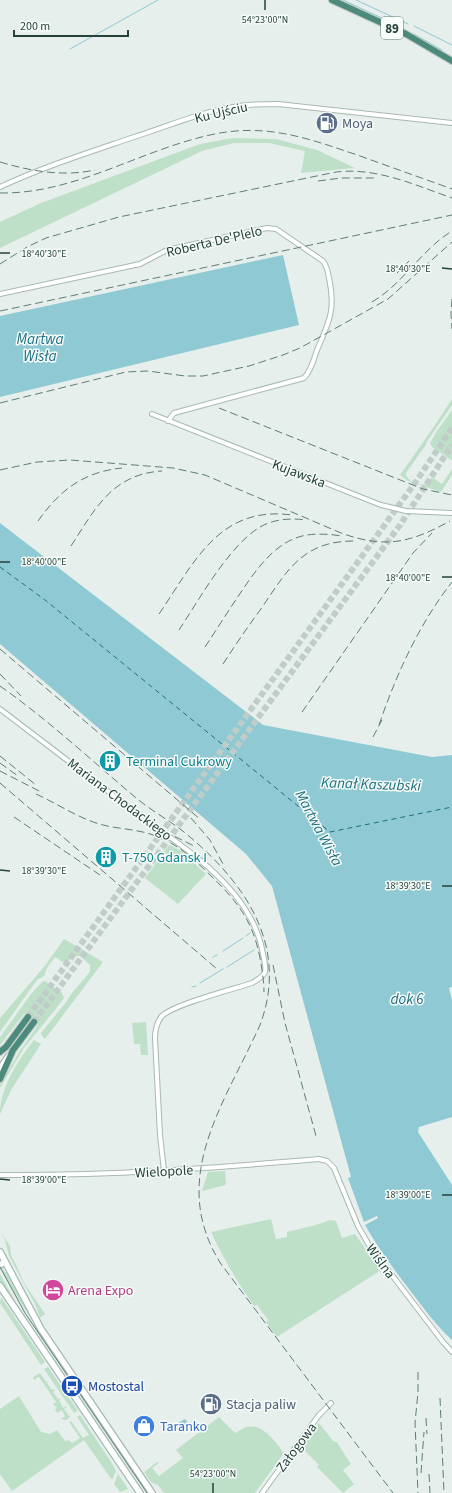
<svg xmlns="http://www.w3.org/2000/svg" width="452" height="1493" font-family="'Source Sans 3',sans-serif">
	<style>
		.green { fill: #bfe0c8 }
		.water { fill: #8ec9d4 }
		.lines { fill: none; stroke-linecap: round; stroke-linejoin: round }
		.stream { stroke: #8ec9d4; stroke-width: 1 }
		.ferry { stroke: #1c6f80; stroke-width: 1; stroke-dasharray: 5 4; stroke-linecap: butt }
		.trunk-tunnel { stroke: #bfccc8; stroke-width: 6; stroke-dasharray: 6 3; stroke-linecap: butt }
		.minor-casing { stroke: #a8b8b2; stroke-width: 6 }
		.secondary-casing { stroke: #a4bbb3; stroke-width: 8 }
		.trunk-casing { stroke: #c2cac8; stroke-width: 8 }
		.minor { stroke: #fff; stroke-width: 4 }
		.secondary { stroke: #fff; stroke-width: 5.5 }
		.trunk { stroke: #4c8a7c; stroke-width: 6 }
		.tram { stroke: #5f7d75; stroke-width: 1 }
		.rail { stroke: #5f7d75; stroke-width: 1; stroke-dasharray: 8 4; stroke-linecap: butt }
		.ticks { fill: none; stroke: #24423a; stroke-width: 1.5 }
		.labels { text-anchor: middle; stroke-width: 3; stroke-linejoin: round; paint-order: stroke }
		.shield { fill: #f7fbf9; stroke: #637a73; stroke-width: 1 }
		.shield-label { font-size: 13px; font-weight: bold; fill: #24423a }
		.street-label { font-size: 14px; fill: #24423a; stroke: #f7fbf9 }
		.service-label { font-size: 14px; fill: #4e5e75; stroke: #f7fbf9; text-anchor: start }
		.culture-label { font-size: 14px; fill: #0d838f; stroke: #f7fbf9; text-anchor: start }
		.hotel-label { font-size: 14px; fill: #b23c85; stroke: #f7fbf9; text-anchor: start }
		.transit-label { font-size: 14px; fill: #164399; stroke: #f7fbf9; text-anchor: start }
		.shop-label { font-size: 14px; fill: #366cbe; stroke: #f7fbf9; text-anchor: start }
		.water-label { font-size: 15px; font-style: italic; fill: #1c6f80; stroke: #f7fbf9 }
		.ticks-label { font-size: 10px; text-anchor: middle; fill: #24423a; stroke: #f7fbf9; stroke-width: 3; stroke-linejoin: round; paint-order: stroke }
	</style>
	<rect width="100%" height="100%" fill="#e6efeb"/>
	<path class="green" d="M233 138 276 139 317 150 355 168 301 173 305 151 269 143H234L202 151 0 248V222L41 203 200 144Z
		M452 399V405L428 440 425 446 406 473C406 480 417 486 424 484 428 483 430 480 432 477L442 484 452 469V475L441 492 408 481 400 475 435 425Z
		M452 410V460H451L432 447 430 443 437 431Z
		M169 845 180 850 206 874 178 904 145 878Z
		M64 939 103 962 45 1039 42 1036 41 1033 67 1001C70 993 85 980 90 971V965L80 956H74L66 964 55 957 47 968 44 976 37 980 0 1032V1018L44 967Z
		M45 981 62 993 64 998 54 1011 24 1048 0 1088V1085L19 1052 38 1025 24 1014 0 1045V1037L31 994 42 982Z
		M146 1022 148 1055H141L140 1044H134L132 1023Z
		M34 1040 41 1044 11 1090 0 1114C0 1088 18 1060 34 1040Z
		M225 1171 226 1185 202 1191 208 1172Z
		M271 1219 276 1239 287 1237V1232L316 1225 330 1220 336 1221 342 1238 355 1234 381 1270 277 1337 266 1322 268 1320 257 1305 254 1306C238 1283 223 1258 211 1232Z
		M0 1231 10 1246 11 1255 21 1275 23 1281 45 1314 40 1318 36 1306 9 1256 5 1240Z
		M4 1254 6 1255 42 1324 41 1323Z
		M1 1269 6 1272 25 1307 30 1314 37 1328 17 1297Z
		M0 1274 15 1301 34 1330 0 1282Z
		M1 1297 45 1362 41 1365 0 1303Z
		M48 1367 78 1411 74 1413 44 1369Z
		M40 1373 46 1382 49 1381 47 1383 52 1390 54 1389 55 1390 53 1392 58 1399H61L59 1400 63 1408 66 1406 67 1407 64 1409 70 1417 66 1420 61 1419 65 1416 62 1410 57 1413 55 1410 57 1408 53 1404 56 1402 39 1377 34 1380 33 1377Z
		M19 1396 41 1432 50 1434 57 1430 65 1441 69 1440 72 1443 80 1438 69 1422 71 1421 83 1438 89 1435 77 1417 80 1415 113 1465 116 1471 112 1480 84 1440 12 1491 0 1474V1409Z
		M219 1417 235 1433C239 1431 243 1428 246 1427 264 1423 275 1442 284 1453L255 1493H164L158 1485 151 1482 144 1472 157 1462 159 1463 152 1468 159 1476 183 1458 176 1450Z
		M319 1423 334 1442 336 1441 351 1464 343 1470 354 1484 343 1493 317 1467 319 1465 301 1447Z
		M118 1474 128 1489 120 1492 114 1484Z"/>
	<path class="water" d="M283 255 299 325 0 397V316Z
		M0 523 263 725 432 757 452 755V987L449 988 452 1000V1117L419 1127 418 1132 452 1185V1340C437 1326 425 1310 412 1293 395 1271 379 1249 365 1225L378 1218 377 1216 364 1222 348 1178 351 1177 272 886 246 854 0 644Z
		M185 1419 188 1423 178 1429 176 1424Z"/>
	<g class="lines">
		<path class="stream" d="M343 0 401 27
			M356 0 408 24
			M414 26 452 45
			M414 34 442 50
			M70 49 158 0
			M246 936 250 933
			M223 951 243 938
			M213 957 217 955
			M227 967 254 950
			M200 983 223 969
			M192 987 196 986"/>
		<path class="ferry" d="M0 567 45 600 330 832 452 807"/>
		<path class="trunk-tunnel" d="M28 1017 415 483 452 428
			M34 1022 400 525 452 445"/>
		<g class="minor-casing">
			<path id="minor" d="M0 187C43 167 87 153 131 138 166 127 202 111 239 106 252 104 265 104 278 104L452 123
				M0 294 140 264 167 250 267 228 276 229 323 261C327 266 328 272 329 278 336 310 329 322 317 350 314 359 311 371 304 378L174 413 168 421
				M152 414 381 505 406 511 452 513
				M0 709C43 742 87 775 130 808 180 846 252 886 263 954 267 972 268 974 252 983 234 989 171 1005 161 1017 157 1023 155 1031 155 1038L160 1135 164 1171
				M0 1175C107 1176 213 1168 319 1159L327 1161 334 1168 358 1226 369 1245 443 1342 452 1352
				M262 1493 319 1415 331 1403"/>
		</g>
		<g class="secondary-casing">
			<path id="secondary" d="M0 1069 8 1057
				M0 1252 41 1329 152 1493
				M0 1265 5 1262
				M0 1286 140 1493"/>
		</g>
		<g class="trunk-casing">
			<path id="trunk" d="M332 0 406 34 452 61
				M0 1052 6 1047 28 1017
				M0 1079 13 1050 34 1022"/>
		</g>
		<use href="#minor" class="minor"/>
		<use href="#secondary" class="secondary"/>
		<use href="#trunk" class="trunk"/>
		<path class="tram" d="M0 1267 25 1313 147 1493"/>
		<path class="rail" d="M0 162C30 171 63 177 95 170
			M318 181 341 178H374
			M0 193C75 194 138 151 210 135 267 122 310 139 363 157 393 168 422 178 452 189
			M0 264 27 247 46 238 119 217 336 172C376 167 415 185 452 198
			M397 273 409 261
			M452 299 451 314 452 329
			M372 302C403 284 421 250 452 231
			M0 311 452 215
			M0 403 126 372 148 371 185 376H203L249 366 283 355 300 348 388 299 452 242
			M219 408 423 489 452 495
			M0 470 37 462 70 460 173 468 205 475 341 533C385 549 410 543 450 521
			M38 521C60 490 83 472 122 468
			M71 546C95 509 112 474 162 471
			M159 614C194 563 219 505 292 515
			M179 630C199 600 233 538 266 524 278 519 293 518 305 520
			M205 647C215 632 225 616 235 601 252 576 271 544 302 536 315 533 329 534 342 536
			M0 649 201 820
			M223 664C236 644 249 625 263 606 289 567 305 540 357 541
			M0 674 21 696
			M0 686C47 719 91 760 135 797 150 810 169 820 184 832 244 881 290 945 260 1025 225 1103 167 1179 221 1264L393 1493
			M302 712 413 553 432 533
			M379 725C396 675 419 624 452 582
			M373 737 382 720
			M0 756 36 785
			M0 763 18 776
			M0 771 43 793
			M0 783 217 969
			M36 794C56 803 75 816 96 823 117 830 138 828 158 837 177 844 191 857 205 870 235 899 252 917 260 958 262 970 264 980 264 992
			M14 817 100 875
			M191 818 210 840 223 864
			M152 829 176 837 194 846
			M273 965 285 1023 316 1136
			M418 1372V1392L415 1423 418 1493
			M440 1398 444 1493
			M426 1418 427 1434
			M421 1473 424 1432
			M429 1474 430 1493"/>
	</g>
	<path class="ticks" d="M265 10V0M0 253H10M442 268 452 269M0 562H10M442 577H452M0 870 10 871M442 886H452M0 1179 10 1180M442 1195H452M213 1493V1483"/>
	<defs>
		<g id="fuel-disc" transform="scale(1.15)"><circle r="9.5" fill="#5c6f8a" stroke="#f7fbf9"/><path d="M-5.5-6h7V0h2V4h1.3V-2.5L3-4.5l.8-.8L6-3V5H2.5V1h-1V6h-7ZM-4.2-4.7v3.2H.2V-4.7Z" fill="#fff"/></g>
		<g id="building-disc" transform="scale(1.15)"><circle r="9.5" fill="#0f9aa8" stroke="#f7fbf9"/><path d="M-4-6H4V6H1V3H-1V6H-4ZM-2.5-4.3h1.7v1.8h-1.7ZM.8-4.3h1.7v1.8H.8ZM-2.5-1h1.7V.8h-1.7ZM.8-1h1.7V.8H.8Z" fill="#fff"/></g>
		<g id="hotel-disc" transform="scale(1.15)"><circle r="9.5" fill="#d1479c" stroke="#f7fbf9"/><path d="M-6-4.5h1.5V1H6V5H4.5V3h-9V5H-6ZM-4 0a1.8 1.8 0 1 1 3.6 0ZM.5 0V-2.5h3Q6-2.5 6 0Z" fill="#fff"/></g>
		<g id="bus-disc" transform="scale(1.15)"><circle r="9.5" fill="#1a4fb4" stroke="#f7fbf9"/><path d="M-5-6H5V4H4V6H2V4H-2V6H-4V4H-5ZM-3.5-4V0h7V-4ZM-3.5 1.2v1.5H-2V1.2ZM2 1.2v1.5H3.5V1.2Z" fill="#fff"/></g>
		<g id="shop-disc" transform="scale(1.15)"><circle r="9.5" fill="#3f7fe0" stroke="#f7fbf9"/><path d="M-5-2.5h2.3a2.7 3.5 0 0 1 5.4 0H5L5.5 6h-11ZM-1.5-2.5h3a1.5 2.3 0 0 0-3 0Z" fill="#fff"/></g>
	</defs>
	<g fill-rule="evenodd">
		<use href="#fuel-disc" x="327" y="123"/>
		<use href="#building-disc" x="110" y="761"/>
		<use href="#building-disc" x="106" y="857"/>
		<use href="#hotel-disc" x="53" y="1290"/>
		<use href="#bus-disc" x="72" y="1386"/>
		<use href="#fuel-disc" x="211" y="1404"/>
		<use href="#shop-disc" x="144" y="1426"/>
	</g>
	<g class="labels">
		<rect class="shield" x="381" y="17" width="22" height="22" rx="3"/>
		<g class="shield-label">
			<text x="392" y="33">89</text>
		</g>
		<g class="street-label">
			<text transform="translate(221 112) rotate(-13)" y="5">Ku Ujściu</text>
			<text transform="translate(214 241) rotate(-13)" y="5">Roberta De'Plelo</text>
			<text transform="translate(299 473) rotate(21)" y="5">Kujawska</text>
			<text transform="translate(120 799) rotate(37)" y="5">Mariana Chodackiego</text>
			<text transform="translate(164 1171) rotate(-3)" y="5">Wielopole</text>
			<text transform="translate(381 1261) rotate(54)" y="5">Wiślna</text>
			<text transform="translate(296 1447) rotate(-53)" y="5">Załogowa</text>
		</g>
		<g class="service-label">
			<text x="342" y="128">Moya</text>
			<text x="226" y="1409">Stacja paliw</text>
		</g>
		<g class="culture-label">
			<text x="126" y="766">Terminal Cukrowy</text>
			<text x="122" y="862">T-750 Gdansk I</text>
		</g>
		<g class="hotel-label">
			<text x="68" y="1295">Arena Expo</text>
		</g>
		<g class="transit-label">
			<text x="88" y="1391">Mostostal</text>
		</g>
		<g class="shop-label">
			<text x="160" y="1431">Taranko</text>
		</g>
		<g class="water-label">
			<text x="40" y="344">Martwa<tspan x="40" dy="17">Wisła</tspan></text>
			<text transform="translate(371 784) rotate(2)" y="5">Kanał Kaszubski</text>
			<text transform="translate(319 828) rotate(62)" y="5">Martwa Wisła</text>
			<text x="407" y="1004">dok 6</text>
		</g>
	</g>
	<g class="ticks-label">
		<text x="265" y="23">54°23'00"N</text>
		<text x="44" y="257">18°40'30"E</text>
		<text x="408" y="272">18°40'30"E</text>
		<text x="44" y="565">18°40'00"E</text>
		<text x="408" y="581">18°40'00"E</text>
		<text x="44" y="874">18°39'30"E</text>
		<text x="408" y="889">18°39'30"E</text>
		<text x="44" y="1183">18°39'00"E</text>
		<text x="408" y="1198">18°39'00"E</text>
		<text x="213" y="1477">54°23'00"N</text>
	</g>
	<path d="M14 30v6h114v-6" fill="none" stroke="#24423a" stroke-width="2"/>
	<text x="20" y="30" font-size="12" fill="#24423a" stroke="#f7fbf9" stroke-width="3" paint-order="stroke">200 m</text>
</svg>
